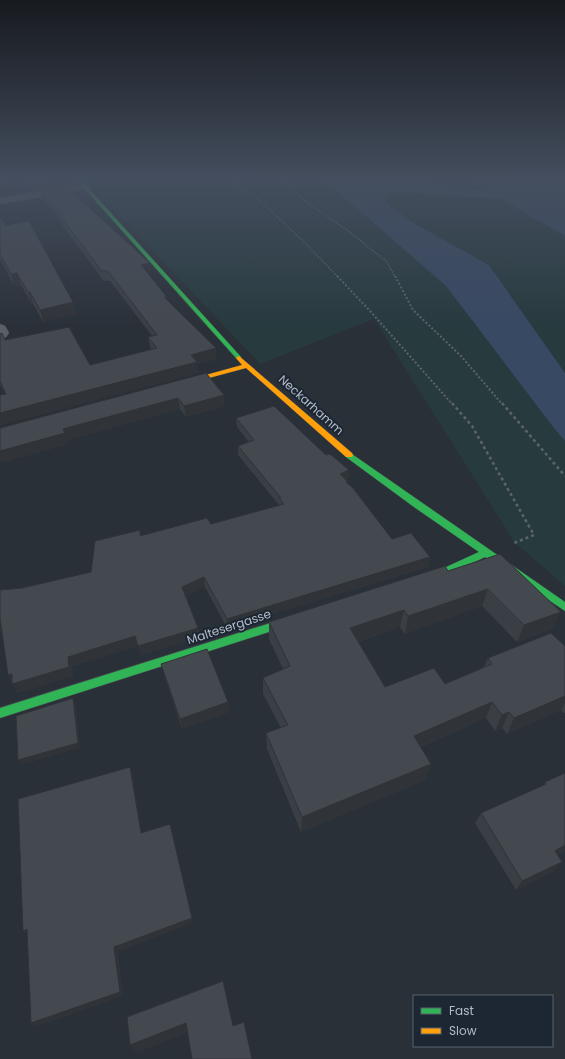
<svg xmlns="http://www.w3.org/2000/svg" width="565" height="1059" font-family="Poppins,sans-serif">
	<style>
		.green { fill: #273a3e }
		.water { fill: #384963 }
		.lines { fill: none; stroke-linecap: round; stroke-linejoin: round }
		.street-casing { stroke: #484c53; stroke-width: 1 }
		.fast-casing { stroke: #484c53; stroke-width: 1 }
		.slow-casing { stroke: #484c53; stroke-width: 1 }
		.path-far2 { stroke: #5d636a; stroke-width: 1.5; stroke-dasharray: 1.5 1.5; stroke-linecap: butt }
		.path-far1 { stroke: #5d636a; stroke-width: 2; stroke-dasharray: 2 2; stroke-linecap: butt }
		.path { stroke: #5d636a; stroke-width: 2.5; stroke-dasharray: 3 3; stroke-linecap: butt }
		.street { fill: #5a5e66; fill-rule: evenodd }
		.fast { fill: #30b455; fill-rule: evenodd }
		.slow { fill: #ff9f0a; fill-rule: evenodd }
		.wall { fill: #3a3f45 }
		.shaded-wall { fill: #303338 }
		.building { fill: #444950; stroke: #303338 }
		.labels { text-anchor: middle; stroke-width: 4; stroke-linejoin: round; paint-order: stroke }
		.street-label { font-size: 12px; fill: #b4bcc9; stroke: #1d2633 }
	</style>
	<rect width="100%" height="100%" fill="#2a3038"/>
	<path class="green" d="M95 179H323L446 286 553 427 565 441V586L515 543 374 319 260 364 87 181Z
		M387 179H565V373L489 265 417 225 386 203 391 191H401L392 180Z"/>
	<path class="water" d="M323 179H387L487 191 472 179H555L565 184V236L500 198 442 196 391 191 386 203 417 225 489 265 565 373V441L553 427 446 286Z"/>
	<g class="lines">
		<g class="street-casing">
			<path id="street" d="M85 184 89 185 90 187 89 189 0 204V198Z
				M0 324 5 326 9 333 6 337 0 339Z"/>
		</g>
		<g class="fast-casing">
			<path id="fast" d="M76 179H80L241 357V359H237Z
				M349 452 565 602V611L485 557 450 574 419 584 416 583 414 580 416 577 444 568 479 552 414 507 346 457 345 455Z
				M296 615 300 616 301 619 300 622 0 718V708Z"/>
		</g>
		<g class="slow-casing">
			<path id="slow" d="M239 356 352 453 353 455 352 457H346L246 368 179 386 175 384 177 383 242 365 236 358Z"/>
		</g>
		<path class="path-far2" d="M230 179 267 207 304 242 338 277
			M283 179 306 202 347 230 387 262 395 277"/>
		<path class="path-far1" d="M337 276 372 313 452 404
			M395 276 413 310 461 356 502 404"/>
		<path class="path" d="M452 403 472 426 534 535 514 543
			M502 403 565 476"/>
		<use href="#street" class="street"/>
		<use href="#fast" class="fast"/>
		<use href="#slow" class="slow"/>
	</g>
	<path class="wall" d="M27 179H58L59 187 36 191Z
		M40 190 150 263 151 273 148 274 168 301 217 359 197 364 198 373 0 425V395L5 394 0 384V334L5 340 90 365 152 350 150 347 148 337 152 336 110 281H104L62 225 61 221 42 198Z
		M0 217 73 302 76 314 43 322 33 304H32L21 285 14 286 0 259Z
		M206 373 224 395V406L186 417 180 409 67 440 68 444 0 463Z
		M236 418 326 455 349 470 348 480 347 481V483L392 539 430 557 428 567 227 628 205 587 186 596 198 628 200 637 141 655 138 646 72 666 73 676 17 693 8 675 2 631 0 634V590L22 588 91 572 141 535 211 524 279 505 238 455V446L249 442 237 427Z
		M500 554 553 629 517 642 482 606 405 634 400 627 358 642 385 687 445 684 484 667 488 658 565 646V713H564L561 710 507 734 502 728 495 731 486 718 420 747 431 764 425 780 301 832 267 749 266 733 281 728 263 694V678L283 669 269 639V622L448 571Z
		M161 664 228 702 229 712 182 729 164 674Z
		M565 773V851L558 855 554 871 516 890 475 823 481 813 544 785 545 782Z"/>
	<path class="shaded-wall" d="M54 179H58L59 187 36 191 34 183Z
		M8 184 11 192 0 194V186Z
		M150 263 151 273 142 275 141 265Z
		M17 273 21 285 14 286 11 274Z
		M28 292H30L33 304H32Z
		M164 297H167L169 307Z
		M73 302 76 314 43 322 40 310Z
		M216 348 217 359 197 364 198 373 0 425V413L191 355Z
		M224 395V406L186 417 184 406Z
		M178 398 180 409 67 440 68 444 0 463V451L63 429Z
		M349 470 348 480 340 484V474Z
		M430 557 428 567 227 628V619Z
		M204 577 205 587 184 597 182 587Z
		M488 589 482 606 405 634 408 616Z
		M404 610 400 627 348 645 350 628Z
		M561 612 553 629 517 642 524 625Z
		M0 618 5 627 0 634Z
		M198 628 200 637 141 655 138 646Z
		M135 636 138 646 72 666 73 676 17 693 8 675Z
		M565 696V703L561 710 507 734 514 718Z
		M73 698 76 703 80 748 21 765 18 760Z
		M228 702 229 712 182 729 180 719Z
		M492 702 486 718 409 751 414 736Z
		M509 712 502 728 495 731 502 715Z
		M431 764 425 780 301 832 302 817Z
		M130 767 133 774 143 840 141 833Z
		M170 824 193 923 118 952 123 996 36 1027 31 1023 114 947Z
		M565 845V851L547 861 555 851Z
		M562 862 554 871 516 890 522 881Z
		M27 929 28 936 23 931Z
		M186 1023 191 1031 137 1053 130 1045Z"/>
	<path class="building" d="M0 179H6L8 184 0 186Z
		M31 179H57L34 183Z
		M65 186 150 263 141 265 167 297H164L216 348 191 355 197 362 0 413V395L6 394 0 381V334L2 333 5 340 69 327 90 365 157 348 148 337 157 335 108 271H102L60 216H63L40 190Z
		M0 217 6 225 29 221 73 302 40 310 30 292H28L17 273 11 274 0 254Z
		M206 373 224 395 184 406 178 398 63 429 65 433 0 451V428Z
		M274 406 326 455 330 454 349 470 340 474 347 481 346 482 353 488 392 539 411 533 430 557 227 619 204 577 182 587 198 628 138 646 135 636 68 657 69 667 12 684V674L8 675 0 618V590L22 588 91 572 95 541 140 530V536L207 518 211 524 284 504 279 498H281L238 446 254 440 236 418Z
		M500 554 561 612 524 625 488 589 408 616 404 610 350 628 385 687 434 668 445 684 492 664 488 658 551 633 565 646V696L514 718 509 712 502 715 492 702 414 736 431 764 302 817 266 733 288 725 263 678 290 666 269 622 445 566 448 571Z
		M207 649 228 702 180 719 161 664Z
		M73 698 78 743 18 760 16 716Z
		M130 767 141 833 170 824 192 918 114 947 120 992 31 1023 27 929 23 931 18 799Z
		M565 773V845L555 851 562 862 522 881 481 813 546 784 545 782Z
		M223 981 233 1026 244 1022 252 1059H192L186 1023 130 1045 127 1017Z"/>
	<linearGradient id="sky" x2="0" y2="1"><stop stop-color="#171a1f"/><stop offset="0.55" stop-color="#444e5e"/><stop offset="1" stop-color="#444e5e" stop-opacity="0"/></linearGradient>
	<rect width="565" height="327" fill="url(#sky)"/>
	<g class="labels">
		<g class="street-label">
			<text transform="translate(311 405) rotate(42)" y="4">Neckarhamm</text>
			<text transform="translate(229 627) rotate(-18)" y="4">Maltesergasse</text>
		</g>
	</g>
	<rect x="413" y="995" width="140" height="52" fill="#1d2633" stroke="#59626f"/>
	<rect x="421" y="1008" width="20" height="6" fill="#30b455" stroke="#59626f"/>
	<text x="449" y="1015" font-size="12" fill="#b4bcc9">Fast</text>
	<rect x="421" y="1028" width="20" height="6" fill="#ff9f0a" stroke="#59626f"/>
	<text x="449" y="1035" font-size="12" fill="#b4bcc9">Slow</text>
</svg>
